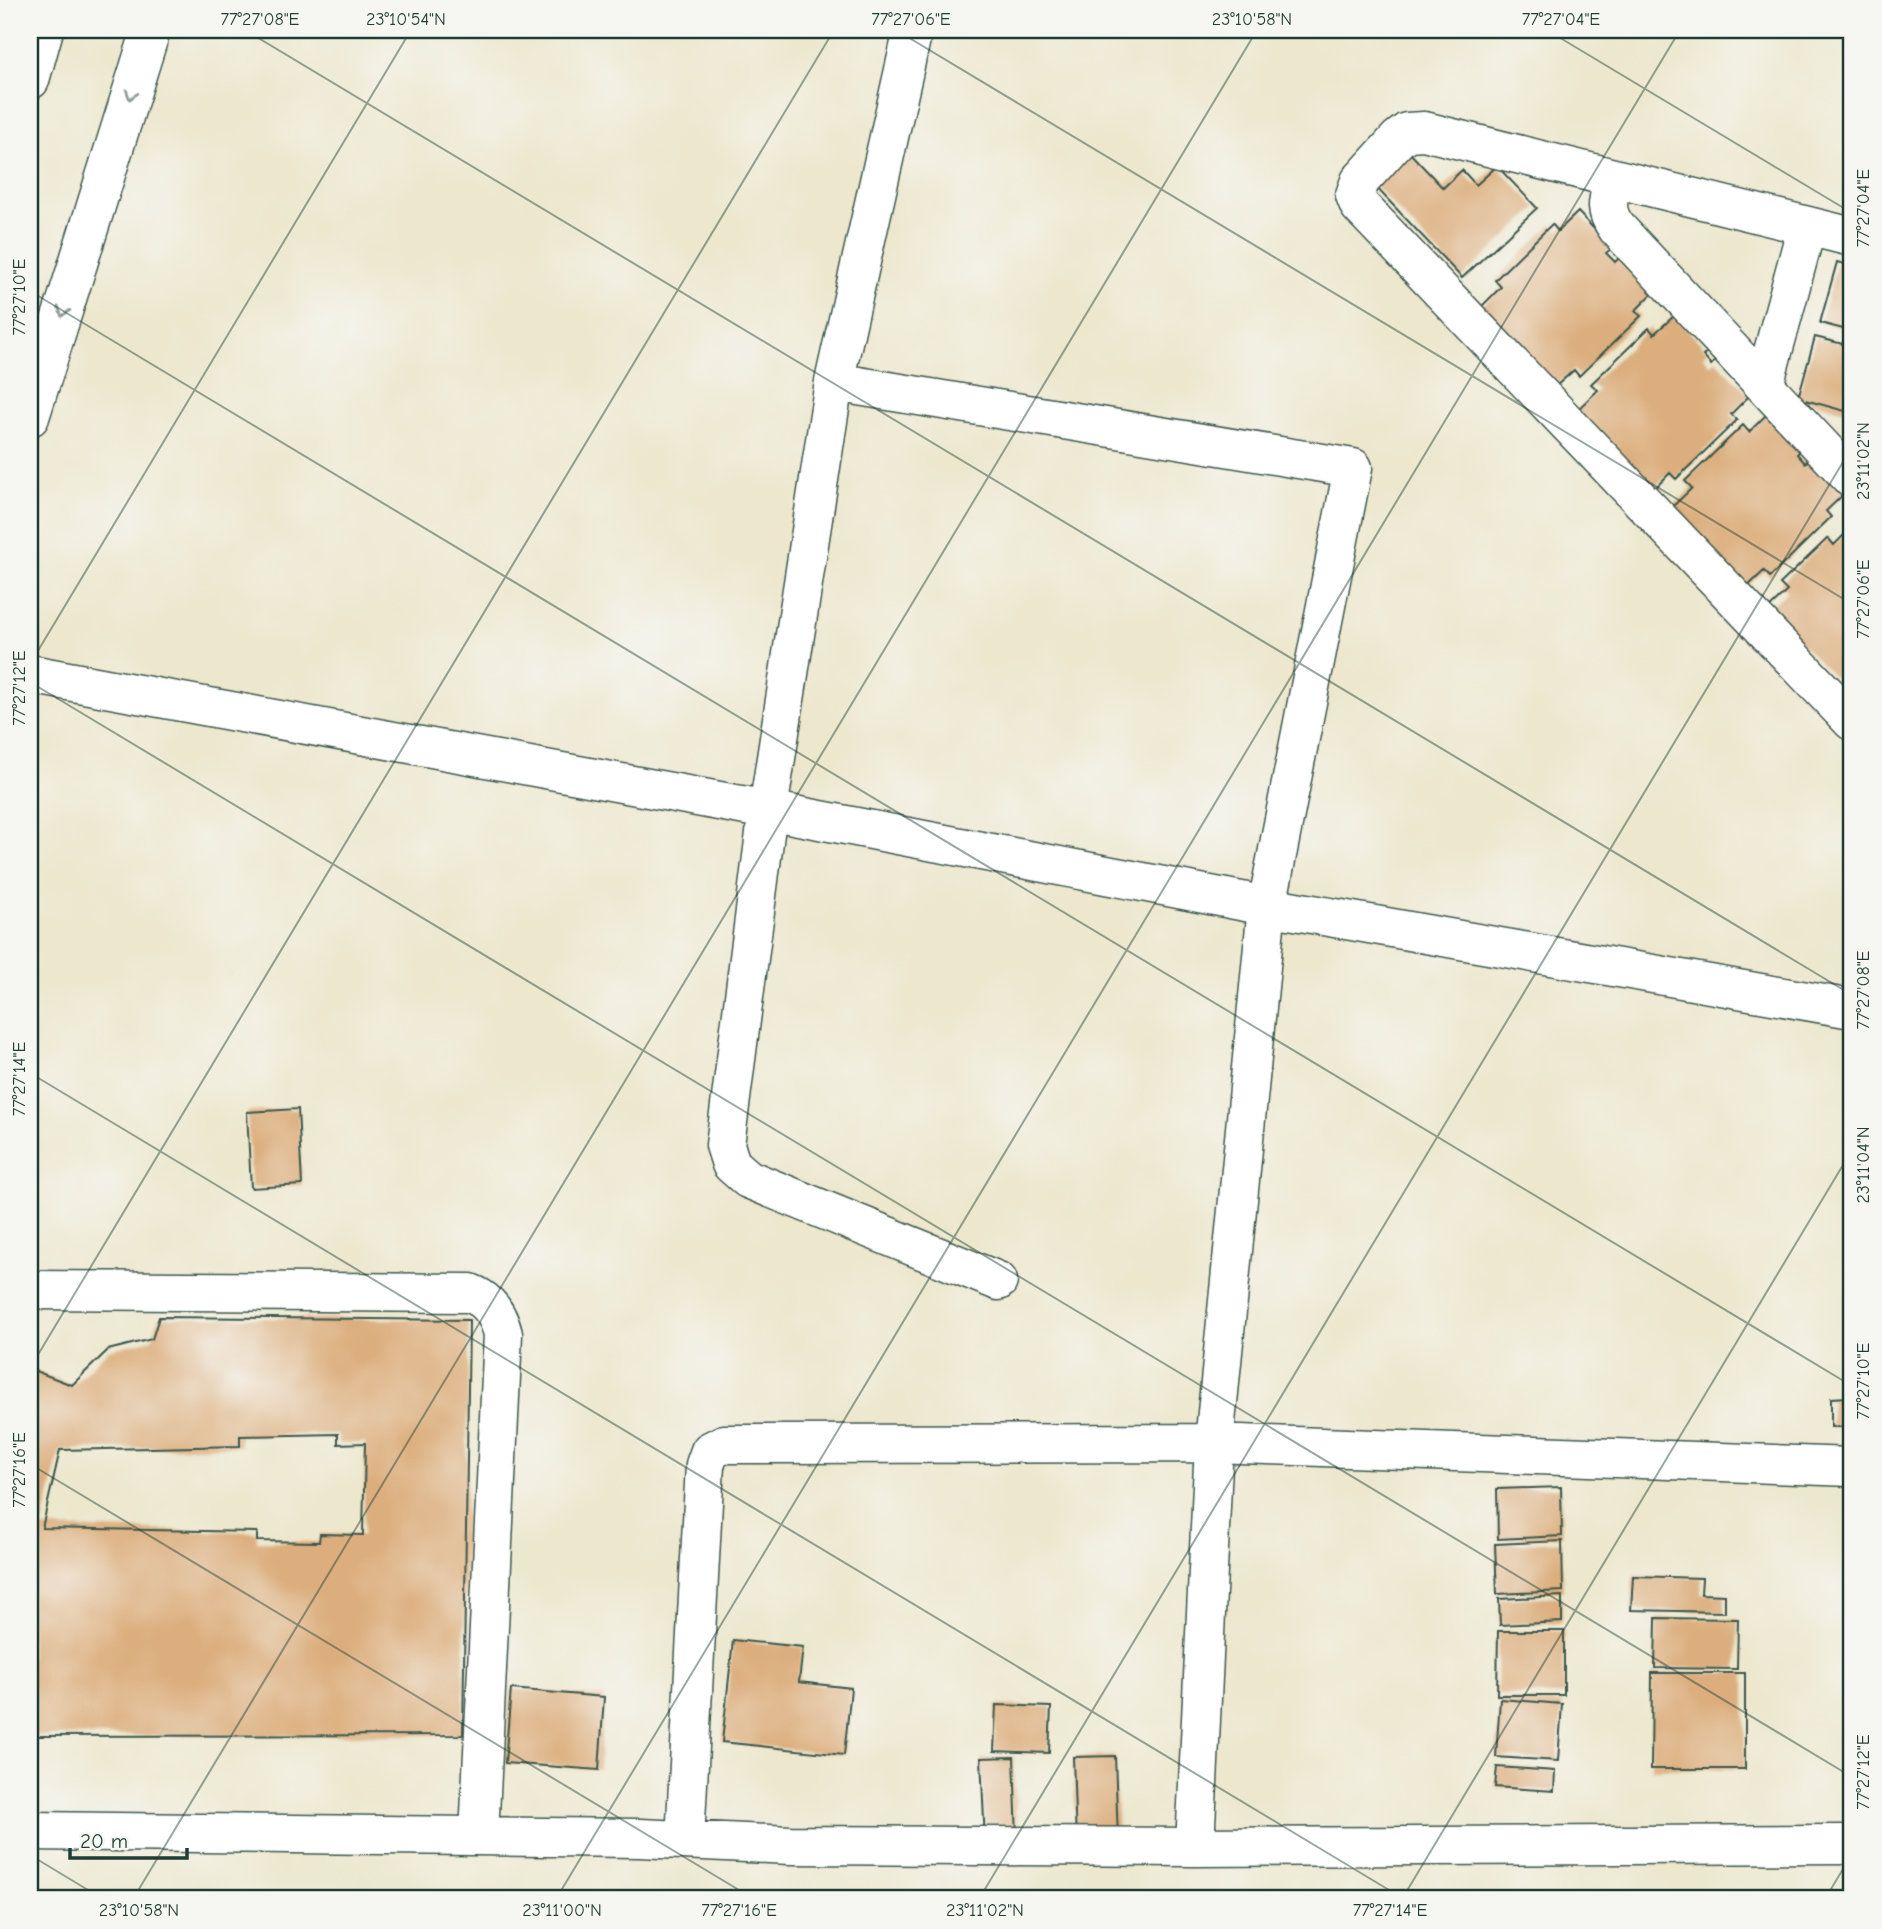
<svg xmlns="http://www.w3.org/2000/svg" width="1882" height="1929" font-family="'Comic Neue',sans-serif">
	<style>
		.building { fill: #dcae7d; fill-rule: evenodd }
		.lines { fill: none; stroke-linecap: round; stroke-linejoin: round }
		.minor-casing { stroke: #3e564b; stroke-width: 41 }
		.minor { stroke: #fff; stroke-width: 38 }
		.oneway { stroke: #8f9e9a }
		.ticks { fill: none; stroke: #1f3d34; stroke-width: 2; stroke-opacity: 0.45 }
		.neatline { fill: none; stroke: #1f3d34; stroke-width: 2.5 }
		.ticks-label { font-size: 18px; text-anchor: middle; fill: #1f3d34 }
	</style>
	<rect width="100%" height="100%" fill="#f6f6f2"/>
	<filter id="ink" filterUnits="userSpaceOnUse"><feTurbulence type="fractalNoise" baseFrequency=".0143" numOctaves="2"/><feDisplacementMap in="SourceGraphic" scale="14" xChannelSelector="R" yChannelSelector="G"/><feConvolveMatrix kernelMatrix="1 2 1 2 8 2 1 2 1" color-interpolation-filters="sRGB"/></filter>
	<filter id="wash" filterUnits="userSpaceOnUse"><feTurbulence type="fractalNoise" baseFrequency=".00686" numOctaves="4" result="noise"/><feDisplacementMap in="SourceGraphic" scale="28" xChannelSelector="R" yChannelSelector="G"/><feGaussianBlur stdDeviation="1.57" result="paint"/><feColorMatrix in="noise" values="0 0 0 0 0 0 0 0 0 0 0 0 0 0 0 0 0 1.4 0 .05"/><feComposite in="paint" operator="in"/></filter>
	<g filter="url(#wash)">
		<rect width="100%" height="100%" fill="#ece7cd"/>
		<g id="blocks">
			<path class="building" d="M1408 151 1443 188 1462 170 1476 185 1497 166 1537 208 1462 278 1373 184Z
				M1578 212 1612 248 1606 253 1615 262 1620 257 1654 292 1635 311 1641 316 1579 376 1574 370 1556 386 1480 308 1501 287 1495 280 1552 224 1558 231Z
				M1837 262 1852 266V413L1798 398 1815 337 1843 344 1847 330 1820 323Z
				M1674 316 1708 351 1703 356 1711 365 1716 360 1750 395 1731 414 1737 420 1676 479 1670 473 1653 490 1576 411 1598 390 1591 384 1649 328 1654 334Z
				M1768 413 1802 449 1797 454 1805 463 1811 458 1845 493 1826 511 1831 517 1770 577 1764 571 1747 587 1671 508 1692 488 1685 481 1743 425 1749 432Z
				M1852 527V681L1845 688 1768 609 1787 591 1780 584 1828 538 1834 545Z
				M298 1109 302 1185 251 1188 247 1112Z
				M159 1317 469 1320 463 1735 30 1736V1369L72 1385 108 1350 152 1339ZM338 1434V1444L365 1443 363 1535 320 1534 319 1542 257 1541V1532L42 1528 60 1450 240 1446V1436Z
				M1848 1397V1427H1831V1398Z
				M1561 1487 1562 1536 1498 1539 1497 1489Z
				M1562 1541 1563 1591 1497 1594 1495 1544Z
				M1633 1576 1702 1578 1701 1594 1725 1595V1612L1631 1610Z
				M1562 1596V1622L1500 1625 1499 1599Z
				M1656 1618 1738 1619 1737 1669 1655 1668Z
				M1498 1631H1564V1695H1497Z
				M733 1640 803 1647 799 1682 851 1688 844 1755 722 1742Z
				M1652 1673H1745V1769H1651Z
				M511 1689 604 1697 599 1770 505 1763Z
				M1500 1699 1562 1704 1558 1761 1496 1757Z
				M996 1705 1051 1707 1049 1753 994 1751Z
				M1115 1756 1118 1840 1076 1842 1073 1757Z
				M1014 1757 1017 1840 985 1842 981 1758Z
				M1497 1767 1555 1771 1554 1791 1495 1787Z"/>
		</g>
	</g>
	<g filter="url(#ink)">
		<use href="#blocks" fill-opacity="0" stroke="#3e564b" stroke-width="2"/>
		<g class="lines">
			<g class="minor-casing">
				<path id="minor" d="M913 30 834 382 768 810 725 1145 731 1164 748 1179 998 1281
					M30 80 44 30
					M1614 179C1608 200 1603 209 1617 228L1852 479
					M1852 237 1424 131 1407 132 1398 139 1360 181 1355 195 1359 205 1852 721
					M834 382 1353 468 1267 906 1214 1443 1195 1847
					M1764 385 1807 226
					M30 417 151 30
					M30 674 768 810 1267 906 1852 1009
					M30 1290 470 1293C489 1300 498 1314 503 1334L479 1836
					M30 1831 640 1838 790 1845 1195 1847 1852 1844
					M685 1840 705 1465 710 1451 724 1444 1214 1443 1852 1467"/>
			</g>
			<use href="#minor" class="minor"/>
		</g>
		<defs><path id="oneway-chevron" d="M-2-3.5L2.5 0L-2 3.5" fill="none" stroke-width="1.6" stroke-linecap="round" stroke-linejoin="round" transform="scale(1.75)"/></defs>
		<g class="oneway">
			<use href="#oneway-chevron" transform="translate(131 95) rotate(107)"/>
			<use href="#oneway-chevron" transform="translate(63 312) rotate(107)"/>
		</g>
	</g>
	<path class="ticks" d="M245 30 1852 995M896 30 1852 604M1547 30 1852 213M30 291 1852 1386M30 664 411 30M30 682 1852 1777M30 1073 1404 1899M30 1368 834 30M30 1464 754 1899M30 1855 103 1899M133 1899 1257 30M556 1899 1680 30M979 1899 1852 447M1402 1899 1852 1150M1825 1899 1852 1854"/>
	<rect width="1882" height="1929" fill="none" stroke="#f6f6f2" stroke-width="77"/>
	<path d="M70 1848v10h117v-10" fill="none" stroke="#1f3d34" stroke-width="3.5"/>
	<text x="80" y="1848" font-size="21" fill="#1f3d34" stroke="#f6f6f2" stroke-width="5" paint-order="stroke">20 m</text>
	<rect x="38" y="38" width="1805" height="1852" class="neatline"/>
	<g class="ticks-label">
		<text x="260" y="25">77°27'08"E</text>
		<text x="406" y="25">23°10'54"N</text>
		<text x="911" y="25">77°27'06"E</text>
		<text x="1252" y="25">23°10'58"N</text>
		<text x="1561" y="25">77°27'04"E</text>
		<text transform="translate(1863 208) rotate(-90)" y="6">77°27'04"E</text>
		<text transform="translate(19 297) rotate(-90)" y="6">77°27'10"E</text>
		<text transform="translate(1863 461) rotate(-90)" y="6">23°11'02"N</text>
		<text transform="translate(1863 599) rotate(-90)" y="6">77°27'06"E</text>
		<text transform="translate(19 688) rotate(-90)" y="6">77°27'12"E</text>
		<text transform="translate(1863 990) rotate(-90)" y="6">77°27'08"E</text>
		<text transform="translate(19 1079) rotate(-90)" y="6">77°27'14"E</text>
		<text transform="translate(1863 1165) rotate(-90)" y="6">23°11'04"N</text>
		<text transform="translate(1863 1381) rotate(-90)" y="6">77°27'10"E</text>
		<text transform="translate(19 1470) rotate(-90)" y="6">77°27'16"E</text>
		<text transform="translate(1863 1772) rotate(-90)" y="6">77°27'12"E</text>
		<text x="139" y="1916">23°10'58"N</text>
		<text x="562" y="1916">23°11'00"N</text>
		<text x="739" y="1916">77°27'16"E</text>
		<text x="985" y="1916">23°11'02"N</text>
		<text x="1390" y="1916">77°27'14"E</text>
	</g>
</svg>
